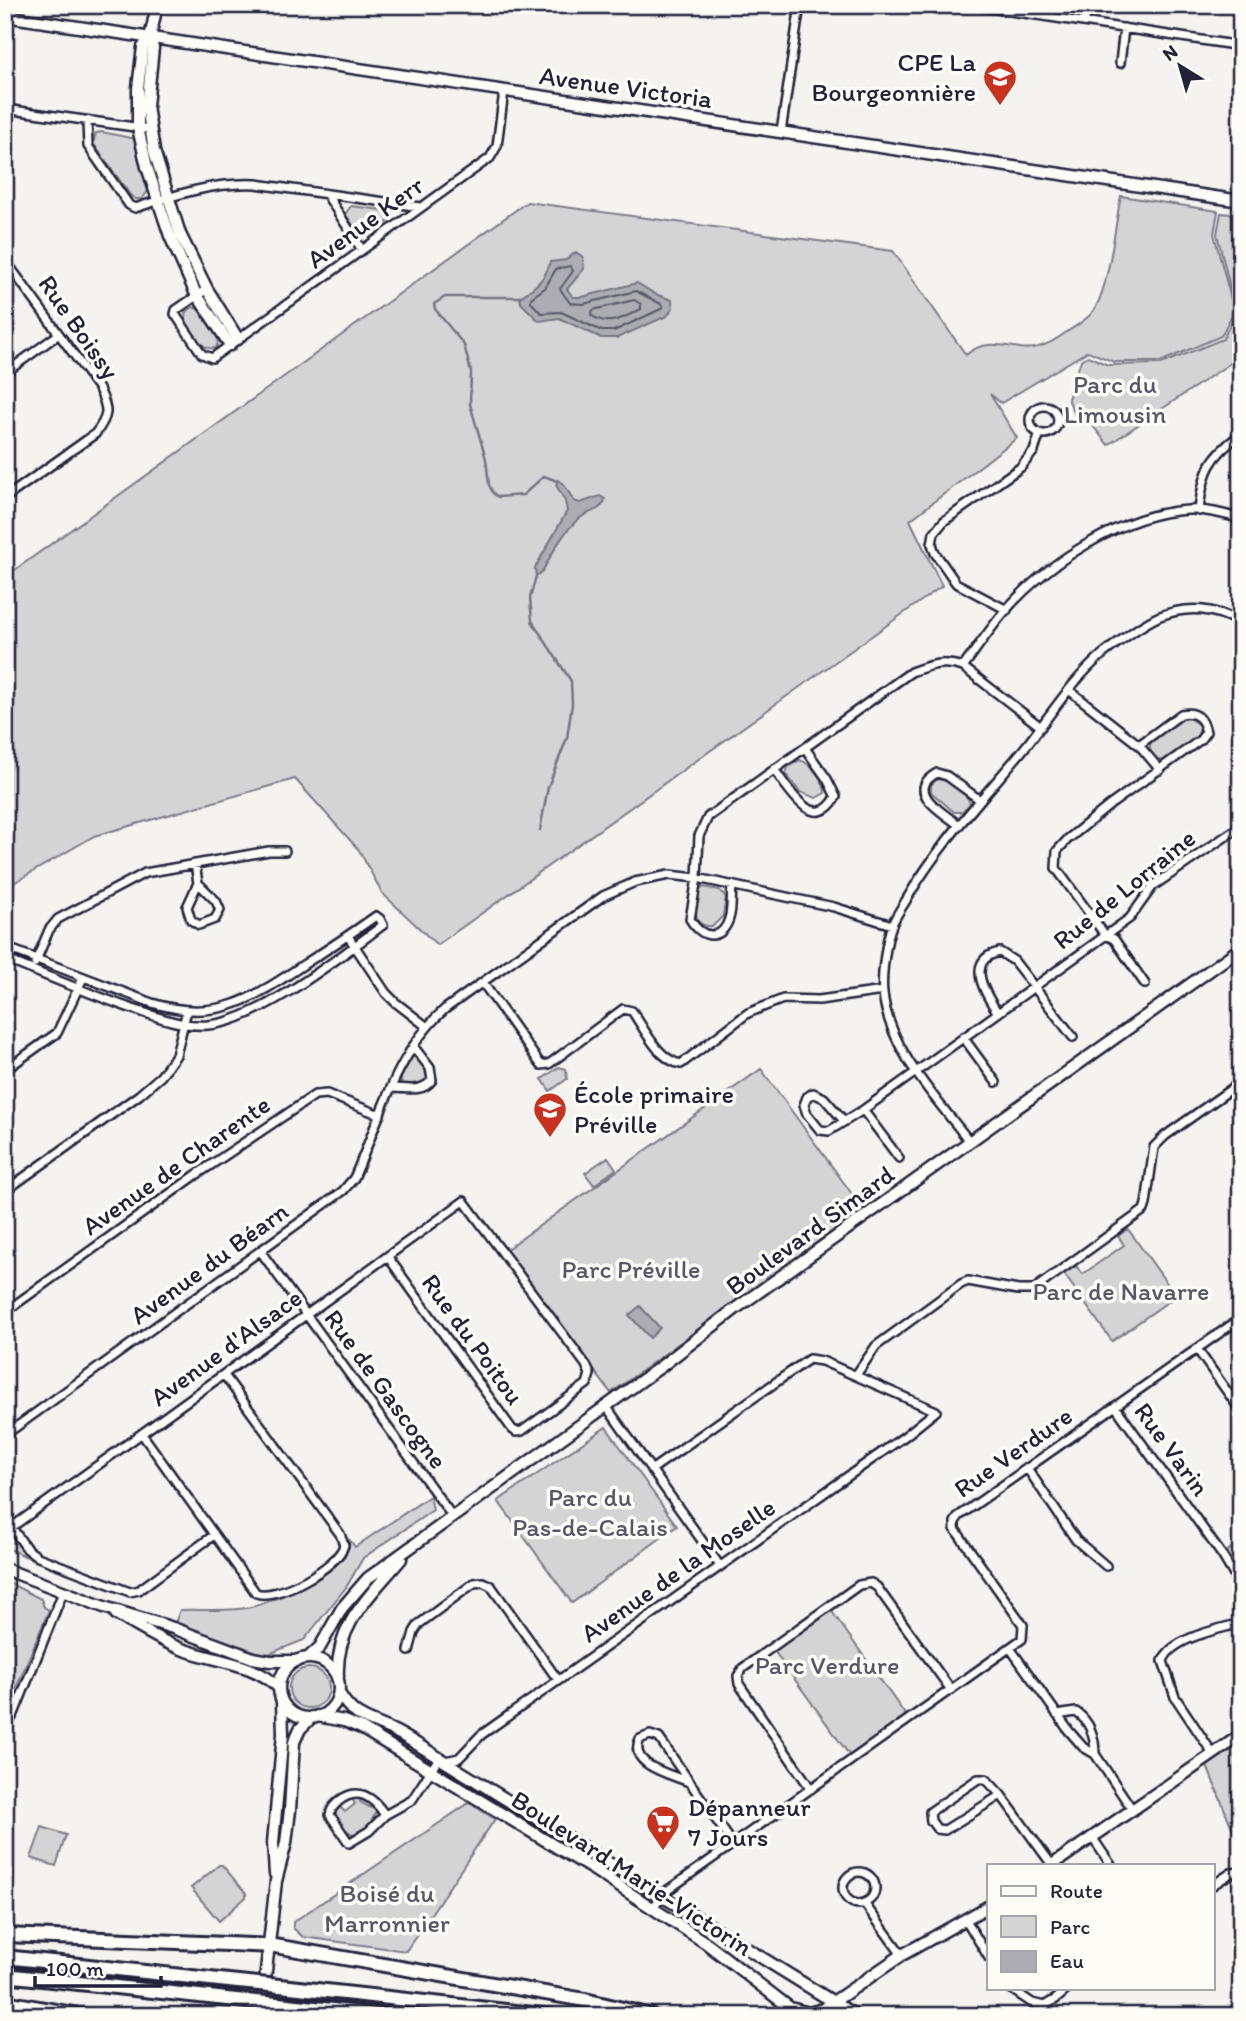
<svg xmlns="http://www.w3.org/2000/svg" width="1246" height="2021" font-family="Itim,sans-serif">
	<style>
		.green { fill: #d5d4d5; stroke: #7c7b88; stroke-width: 2 }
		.water { fill: #acacb2; stroke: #757582; stroke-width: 2 }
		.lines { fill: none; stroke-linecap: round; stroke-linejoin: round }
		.shore { stroke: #59596b; stroke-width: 2 }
		.stream { stroke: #757582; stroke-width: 2.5 }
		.street-casing { stroke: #22223b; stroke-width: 12 }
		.secondary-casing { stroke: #22223b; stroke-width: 15 }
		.highway-casing { stroke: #22223b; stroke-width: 18 }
		.street { stroke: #fdfcf7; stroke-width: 7 }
		.secondary { stroke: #fdfcf7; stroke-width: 10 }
		.highway { stroke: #fdfcf7; stroke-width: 12 }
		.highway-bridge-casing { stroke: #22223b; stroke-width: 18; stroke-linecap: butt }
		.highway-bridge { stroke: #fdfcf7; stroke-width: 12 }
		.labels { text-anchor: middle; stroke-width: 7; stroke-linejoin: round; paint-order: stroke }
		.poi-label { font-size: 26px; fill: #22223b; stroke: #fdfcf7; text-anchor: start }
		.street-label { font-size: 26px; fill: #22223b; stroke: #fdfcf7 }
		.park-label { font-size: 26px; fill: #585769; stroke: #fdfcf7 }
	</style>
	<rect width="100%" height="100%" fill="#f4f3ef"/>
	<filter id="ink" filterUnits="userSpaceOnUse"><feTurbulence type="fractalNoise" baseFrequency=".0143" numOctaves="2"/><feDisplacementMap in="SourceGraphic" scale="14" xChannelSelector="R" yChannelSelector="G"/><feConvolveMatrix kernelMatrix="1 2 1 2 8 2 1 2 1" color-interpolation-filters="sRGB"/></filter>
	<g filter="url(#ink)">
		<path class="green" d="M102 132 136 139 148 191 142 199H136L131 196 93 143 96 133Z
			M1121 196 1218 211 1214 234 1234 311 1221 336 1160 362H1114L1088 351 1001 403 990 394 1017 438 910 520 942 586 437 945 382 893 359 850 295 779 94 836 5 888V577L527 202 893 251 966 355C982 340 1000 345 1020 348 1036 351 1053 342 1065 333 1074 327 1088 320 1094 310 1109 288 1115 224 1121 196Z
			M351 206 383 210 388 213 389 221 368 236H361L345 214Z
			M1221 213 1241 215V356L1108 445 1089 421H1078L1068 399 1081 360 1088 356 1108 365 1161 364 1223 339 1236 312 1217 234Z
			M193 307C206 310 223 336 216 348 201 352 186 327 185 313Z
			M1189 718 1200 726 1198 736 1162 761 1155 759 1149 751 1151 742 1183 719Z
			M800 760C811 763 825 781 825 793L816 798 800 792 786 774 788 767Z
			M937 779C949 779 967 792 970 804L962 812H954L931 792V785Z
			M703 887 719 890 726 897 723 916 713 926H706L699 923C694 911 693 897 703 887Z
			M413 1056 427 1067 428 1078C422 1087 413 1085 403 1085L400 1078Z
			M559 1067 566 1069 567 1079 550 1091 542 1079Z
			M761 1069 863 1209 611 1393 504 1251Z
			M608 1157 616 1169 594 1185 585 1173Z
			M1128 1229 1176 1296 1112 1341 1064 1274 1076 1266 1083 1274 1124 1245 1118 1236Z
			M606 1427 677 1526 572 1603 498 1501Z
			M430 1496 433 1510 363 1558 347 1586 304 1640 266 1655 175 1623 180 1610C201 1609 232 1612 251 1607 276 1600 355 1570 349 1539L355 1547Z
			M5 1524 29 1558 5 1547Z
			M1241 1541V1587L1222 1555Z
			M5 1581 41 1599 44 1607 49 1610 5 1715Z
			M828 1606 909 1720 853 1760 772 1648Z
			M289 1688a20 20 0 1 1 40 0a20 20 0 1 1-40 0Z
			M1234 1747 1241 1753V1850L1207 1766Z
			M351 1797 361 1798 360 1802 371 1808 373 1806 377 1811 369 1825 357 1835C347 1834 337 1822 334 1813L339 1806 345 1812 355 1804Z
			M469 1803 495 1819 406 1951 303 1937 293 1928V1922Z
			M42 1827 66 1835 56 1866 31 1858Z
			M219 1865H222L246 1893V1897L219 1921 191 1888Z"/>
		<path class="water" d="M576 252 583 257 584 269 567 289 573 297H582L637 283 655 294 672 300 673 308 667 316 617 338H601L559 318 539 321 521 303 520 297C535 287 545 280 550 262L566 260Z
			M558 480 563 483 574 501 580 503 600 496 605 499C603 511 589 511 580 518 563 531 552 554 542 572L536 576 535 568 567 511 565 501 556 485Z
			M640 1306 660 1328 650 1338 629 1315Z"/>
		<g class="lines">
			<path class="shore" d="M570 266 573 271 560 289 570 303 583 304 636 291 661 304 663 308 614 331H602L561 312 541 313 531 302V298L545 288 556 269Z
				M634 300 641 304V309C623 318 609 328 591 315L593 310Z"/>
			<path class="stream" d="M520 297H445L434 304 435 309 464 345 471 372 470 404 486 459 489 485 493 493 498 497 523 495 544 476 557 481
				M536 576 530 598 532 621 571 681 572 704 567 738 548 787 540 830"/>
			<g class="street-casing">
				<path id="street" d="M970 5 1241 46
					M1085 22 1086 5
					M1120 63 1124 28
					M5 109 149 129
					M87 122 88 146 129 205 135 208C175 195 214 182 256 184L421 207
					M781 132 800 5
					M327 195 362 250
					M5 260 99 389C109 410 109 416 95 434L5 498
					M207 289 176 310 175 314 202 354 212 358 490 158 497 146 504 91
					M5 373 59 334
					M1030 420a14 14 0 1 1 28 0a14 14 0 1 1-28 0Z
					M1199 511C1203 472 1209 457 1241 434
					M1007 610 956 583 935 553 932 544 934 533 944 521 1021 467 1034 451 1040 433
					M963 667C977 648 990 629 1005 611 1047 563 1123 513 1188 510 1205 509 1225 514 1241 519
					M1069 690 1139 745 1160 770
					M1139 745 1181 714C1196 711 1203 718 1206 732L1200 740 1110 805 1068 839 1057 851 1056 868 1105 935 1114 939 1145 984
					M774 769C787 787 814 835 836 797L827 779 805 748
					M959 825C942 812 904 791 937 773L947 776 980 800
					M195 864 198 883 187 907 191 920 199 925 215 919 220 910 216 901 198 883
					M732 885C731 895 732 905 730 915 724 941 703 941 690 919L697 878 699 836 708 817 911 672C930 665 943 660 963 667L1041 727
					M348 936 386 993 395 1002 426 1026
					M5 947 152 1003C216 1023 251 1000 303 965 328 949 352 933 376 916L380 919 383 925C341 956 258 1022 208 1025 181 1027 155 1016 130 1008 87 993 47 976 5 959
					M35 963 49 930 58 919 145 873 269 851H285
					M483 983 541 1065 549 1064 623 1009 632 1011C644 1028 658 1060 681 1064L748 1013 783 999 819 1000 883 991
					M998 1013C985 994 964 959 1000 952L1014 961 1073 1037
					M963 1037 996 1082
					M5 1070 57 1033 83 978
					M392 1088C407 1088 422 1093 432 1080L430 1068 413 1046
					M863 1110 899 1158
					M844 1121 824 1098 813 1093 807 1097 804 1105 807 1114 820 1130 829 1131 863 1110 1130 918 1153 886 1241 826
					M970 1142C936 1098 889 1050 883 993 881 976 886 940 892 925 896 915 903 906 908 897 939 844 982 799 1022 751 1048 719 1071 681 1103 654 1117 643 1144 623 1160 616 1189 605 1214 608 1241 623
					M5 1191 139 1095 161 1076 176 1055 187 1010
					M261 1252 452 1516
					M5 1312 196 1175 315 1095 327 1094 380 1115
					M1197 1349 1241 1411
					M856 1375 876 1346 961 1284 968 1281 1018 1290H1033L1144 1210 1146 1204 1154 1147 1165 1136 1241 1082
					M606 1406 720 1566
					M1115 1406 1222 1555 1241 1587
					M142 1434 256 1593C277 1601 339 1566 344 1545L340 1534 224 1375
					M5 1435 343 1191 354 1178C380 1119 396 1052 445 1009L603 896 635 882 669 875 697 878 834 907 892 925
					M1027 1468 1076 1540 1106 1566
					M5 1518 27 1549 38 1557 130 1592 139 1590 214 1535
					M12 1527 464 1201 586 1365 590 1374 587 1384 522 1431 516 1432 512 1429 388 1257
					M1010 1648 1069 1731 1083 1747 1095 1754 1132 1809
					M409 1651 414 1632 419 1624 474 1583 483 1582 491 1586 558 1680
					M1057 1715 1076 1712C1090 1721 1095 1738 1095 1754
					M5 1728 14 1714 63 1592
					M1213 1754 1175 1697 1163 1661C1171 1638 1219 1629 1241 1623
					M445 1761 459 1758 481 1735 905 1436 936 1411 822 1361 809 1359 651 1470
					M689 1782C670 1774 627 1765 640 1739L650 1735 659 1738 733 1844
					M811 1789 739 1684 738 1676 743 1668 859 1585 871 1583 877 1587 951 1690
					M1001 1795 945 1830 937 1829 931 1821 930 1812 978 1779H986L1001 1795 1052 1865
					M385 1815C373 1797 358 1786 339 1801 334 1806 331 1808 330 1815L349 1843 369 1831 385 1815 412 1800 439 1758
					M1092 1837 1111 1865
					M843 1888a16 16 0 1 1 32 0a16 16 0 1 1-32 0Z
					M1213 1885 1231 1873 1241 1872
					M864 1903 902 1955
					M653 1907 668 1890 1022 1639 1023 1625 955 1529V1522L959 1516 1241 1318
					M966 1920 989 1958
					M1010 1988 1032 2003 1044 2006 1056 1999 1069 1988"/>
			</g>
			<g class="secondary-casing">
				<path id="secondary" d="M157 5 150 38 143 47 138 88V128L147 167 170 236 195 292 230 345
					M5 16 1241 201
					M150 38 153 48 147 106 154 151 180 234 207 289 238 339
					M5 1569 104 1607 173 1628 253 1658 270 1661H297
					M116 1614C137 1626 157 1639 179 1648 211 1661 255 1662 279 1688
					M308 1658 320 1647 342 1608 368 1578 659 1368 735 1309 1241 948
					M279 1688a30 30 0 1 1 60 0a30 30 0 1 1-60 0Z
					M338 1677C335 1625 370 1596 401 1559
					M339 1693C354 1720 371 1719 396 1732 411 1740 425 1749 439 1758L856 2016
					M317 1716 344 1721 361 1728 594 1870 706 1943 790 2008 809 2013 823 2009 902 1955 989 1906
					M1052 1865 1241 1735
					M275 1874 273 1843 283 1734 282 1701
					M261 2016 276 1881 286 1843 290 1810 294 1742 300 1729 312 1717"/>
			</g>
			<g class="highway-casing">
				<path id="highway" d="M5 1935 275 1946 585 2000 652 2016
					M5 1957 238 1982
					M5 1975 236 2000
					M290 1987 551 2016
					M5 2002 85 2016
					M288 2005 386 2016"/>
			</g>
			<use href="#street" class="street"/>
			<use href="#secondary" class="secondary"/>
			<use href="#highway" class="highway"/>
			<g class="highway-bridge-casing">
				<path id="highway-bridge" d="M238 1982 290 1987
					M236 2000 288 2005"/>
			</g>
			<use href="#highway-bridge" class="highway-bridge"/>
		</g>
	</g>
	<defs>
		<g id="school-pin" transform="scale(1.75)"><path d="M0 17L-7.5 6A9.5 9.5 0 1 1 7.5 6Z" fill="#c8321e" stroke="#fdfcf7"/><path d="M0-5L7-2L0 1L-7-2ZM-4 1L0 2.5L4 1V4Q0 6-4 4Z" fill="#fff"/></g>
		<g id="supermarket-pin" transform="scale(1.75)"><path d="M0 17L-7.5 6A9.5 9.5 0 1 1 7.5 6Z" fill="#c8321e" stroke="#fdfcf7"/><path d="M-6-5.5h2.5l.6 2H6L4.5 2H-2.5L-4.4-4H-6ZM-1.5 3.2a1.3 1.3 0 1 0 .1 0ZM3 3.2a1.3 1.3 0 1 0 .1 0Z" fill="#fff"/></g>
	</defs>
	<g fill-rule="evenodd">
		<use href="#school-pin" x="1000" y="77"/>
		<use href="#school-pin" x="550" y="1109"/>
		<use href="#supermarket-pin" x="663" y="1822"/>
	</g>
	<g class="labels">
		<g class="poi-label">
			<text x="976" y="71" text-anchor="end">CPE La<tspan x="976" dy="30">Bourgeonnière</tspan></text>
			<text x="574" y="1103">École primaire<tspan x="574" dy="30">Préville</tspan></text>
			<text x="688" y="1816">Dépanneur<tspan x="688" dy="30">7 Jours</tspan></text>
		</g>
		<g class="street-label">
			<text transform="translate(626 87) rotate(8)" y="9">Avenue Victoria</text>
			<text transform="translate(365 222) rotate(-36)" y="9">Avenue Kerr</text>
			<text transform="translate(79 327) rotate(55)" y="9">Rue Boissy</text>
			<text transform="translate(1124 889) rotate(-39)" y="9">Rue de Lorraine</text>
			<text transform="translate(176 1165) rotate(-35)" y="9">Avenue de Charente</text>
			<text transform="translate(810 1230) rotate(-36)" y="9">Boulevard Simard</text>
			<text transform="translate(209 1263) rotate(-36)" y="9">Avenue du Béarn</text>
			<text transform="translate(473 1339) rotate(54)" y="9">Rue du Poitou</text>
			<text transform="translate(226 1347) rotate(-36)" y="9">Avenue d'Alsace</text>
			<text transform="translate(386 1389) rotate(54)" y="9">Rue de Gascogne</text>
			<text transform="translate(1172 1449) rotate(54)" y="9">Rue Varin</text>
			<text transform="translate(1013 1452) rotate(-35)" y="9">Rue Verdure</text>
			<text transform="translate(678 1570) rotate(-35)" y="9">Avenue de la Moselle</text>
			<text transform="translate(632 1873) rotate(33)" y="9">Boulevard Marie-Victorin</text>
		</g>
		<g class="park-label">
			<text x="1115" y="393">Parc du<tspan x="1115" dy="30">Limousin</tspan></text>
			<text x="631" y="1278">Parc Préville</text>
			<text x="1121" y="1300">Parc de Navarre</text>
			<text x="590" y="1506">Parc du<tspan x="590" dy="30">Pas-de-Calais</tspan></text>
			<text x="827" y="1674">Parc Verdure</text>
			<text x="387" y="1902">Boisé du<tspan x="387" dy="30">Marronnier</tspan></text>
		</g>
	</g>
	<rect width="1246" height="2021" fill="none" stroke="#fdfcf7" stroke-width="28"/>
	<rect x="14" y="14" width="1218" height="1993" fill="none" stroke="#22223b" stroke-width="2.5" filter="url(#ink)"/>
	<rect x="987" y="1864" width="228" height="126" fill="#fdfcf7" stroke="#a5a5ac" stroke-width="2"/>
	<rect x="1001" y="1886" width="35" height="10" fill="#fdfcf7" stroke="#a5a5ac" stroke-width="2"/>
	<text x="1050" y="1898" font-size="21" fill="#22223b">Route</text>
	<rect x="1001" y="1916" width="35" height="21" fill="#d5d4d5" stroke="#a5a5ac" stroke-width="2"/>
	<text x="1050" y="1934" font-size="21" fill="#22223b">Parc</text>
	<rect x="1001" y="1951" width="35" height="21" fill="#acacb2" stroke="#a5a5ac" stroke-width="2"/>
	<text x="1050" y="1968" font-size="21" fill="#22223b">Eau</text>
	<g transform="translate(1180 66) rotate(323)" stroke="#fdfcf7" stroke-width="5" paint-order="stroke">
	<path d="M0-5L12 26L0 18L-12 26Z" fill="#22223b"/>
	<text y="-10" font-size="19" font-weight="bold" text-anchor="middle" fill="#22223b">N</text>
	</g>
	<path d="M35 1976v10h126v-10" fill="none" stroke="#22223b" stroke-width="3.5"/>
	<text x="46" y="1976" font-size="21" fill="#22223b" stroke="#fdfcf7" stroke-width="5" paint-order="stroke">100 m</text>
</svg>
